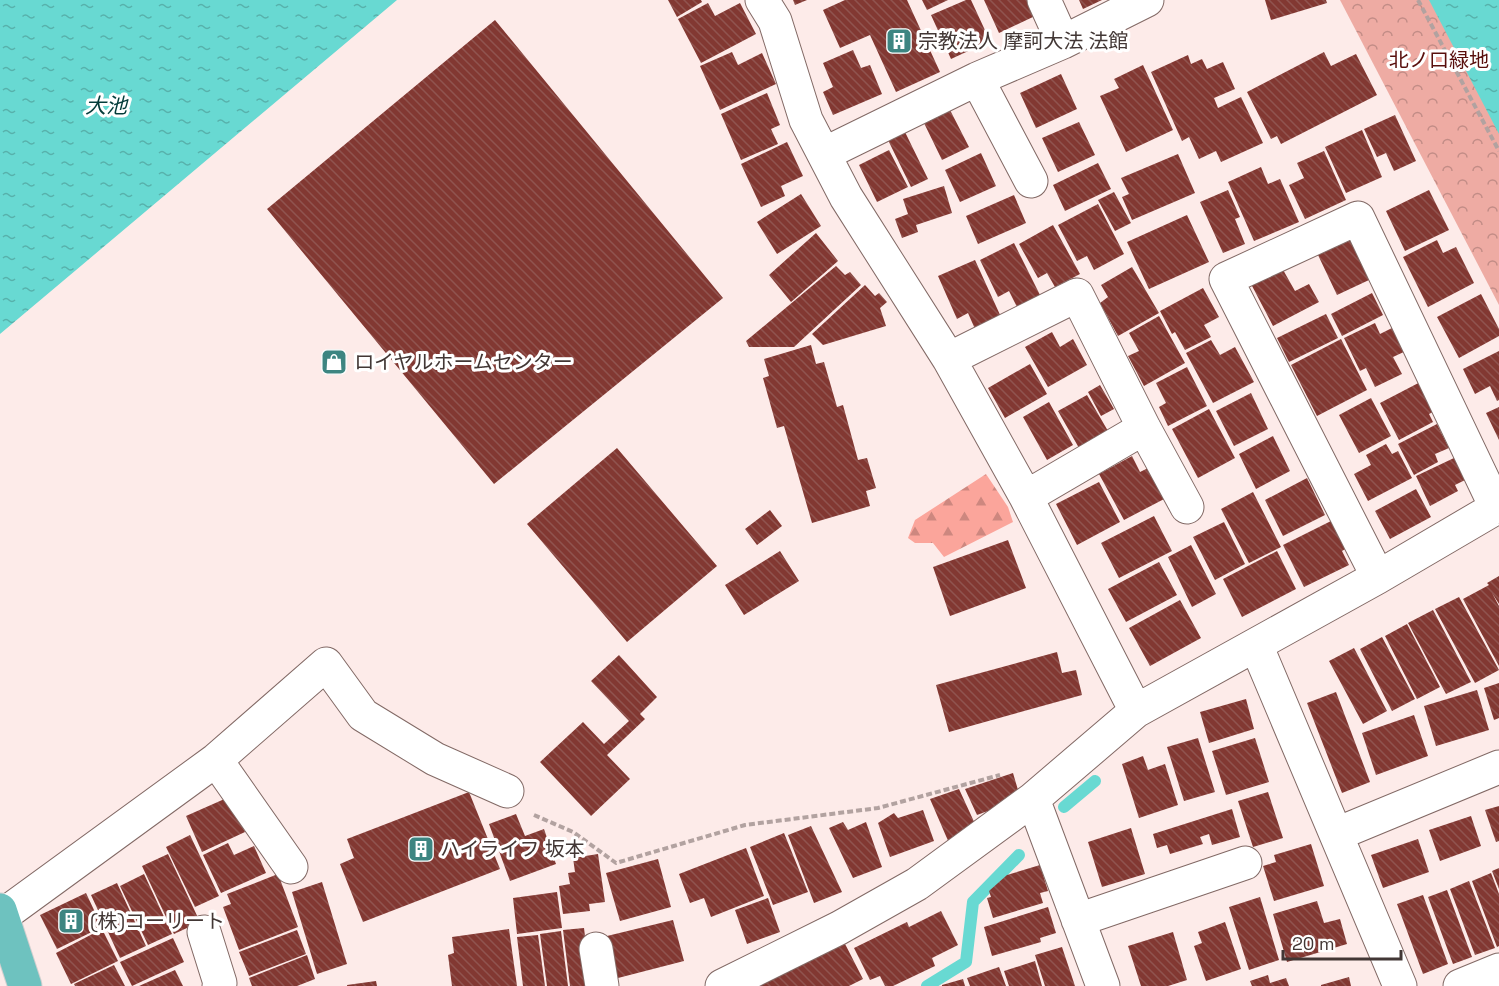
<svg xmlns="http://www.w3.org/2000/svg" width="1499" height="986" font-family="'Space Grotesk','Noto Sans JP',sans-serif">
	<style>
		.forest { fill: url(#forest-firs) }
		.park { fill: url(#park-crowns) }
		.water { fill: url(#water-ripples) }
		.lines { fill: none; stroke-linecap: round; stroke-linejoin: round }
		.stream { stroke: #68d9d2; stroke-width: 12 }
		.building { fill: url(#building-back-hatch) }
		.minor-casing { stroke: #826965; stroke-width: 35 }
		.primary-casing { stroke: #d2cfcf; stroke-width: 35 }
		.path { stroke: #b2a2a0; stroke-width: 4; stroke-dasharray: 6 3; stroke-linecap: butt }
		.minor { stroke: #fff; stroke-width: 33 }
		.primary { stroke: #6ec2bf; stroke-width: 33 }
		.labels { text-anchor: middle; stroke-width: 6; stroke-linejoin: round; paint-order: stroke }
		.poi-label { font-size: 20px; fill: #423735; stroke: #fff; text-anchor: start }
		.park-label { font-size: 20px; fill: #590f0d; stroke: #fff }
		.water-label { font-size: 21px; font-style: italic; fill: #043c3a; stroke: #fff }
	</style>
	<defs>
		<pattern id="forest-firs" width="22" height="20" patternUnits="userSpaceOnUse" patternTransform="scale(1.5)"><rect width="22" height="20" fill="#fba59b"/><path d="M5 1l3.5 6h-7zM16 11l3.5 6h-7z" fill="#cd877f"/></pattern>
		<pattern id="park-crowns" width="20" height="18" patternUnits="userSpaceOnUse" patternTransform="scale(1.5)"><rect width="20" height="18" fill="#eeaba3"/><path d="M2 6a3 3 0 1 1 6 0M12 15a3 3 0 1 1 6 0" fill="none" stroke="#c28c86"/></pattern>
		<pattern id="water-ripples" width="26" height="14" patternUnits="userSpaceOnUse" patternTransform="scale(1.5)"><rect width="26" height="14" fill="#68d9d2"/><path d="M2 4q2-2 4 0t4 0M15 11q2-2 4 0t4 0" fill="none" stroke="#57b1ab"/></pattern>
		<pattern id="building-back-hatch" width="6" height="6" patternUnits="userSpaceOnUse" patternTransform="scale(1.5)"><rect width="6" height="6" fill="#823832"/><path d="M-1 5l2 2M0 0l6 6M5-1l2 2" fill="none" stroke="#90544f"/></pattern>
	</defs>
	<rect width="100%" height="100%" fill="#fdebe9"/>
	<path class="forest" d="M986 474 1008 507 1013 522 944 557 933 543H915L908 538 915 520Z"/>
	<path class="park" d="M1340 0H1499V305Z"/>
	<path class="water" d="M0 0H397L0 334Z
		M1429 0H1499V134Z"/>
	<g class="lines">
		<path class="stream" d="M1064 807 1095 781
			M927 986 966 962 973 902 1019 855"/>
	</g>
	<path class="building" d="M668 0H701L702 2 677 17Z
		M793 0H807L795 5Z
		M845 0H907L940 72 896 92 870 35 840 48 823 10Z
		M922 0H948L927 10Z
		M966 0H971L990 41 951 59 931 15Z
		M984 0H1028L1035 16 999 33Z
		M1079 0H1102L1083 9Z
		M1265 0H1326L1327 3 1271 20Z
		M708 3 715 16 740 3 756 34 701 63 678 19Z
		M495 20 723 298 494 484 267 209Z
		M853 50 861 68 870 65 882 94 833 115 823 92 833 87 823 63Z
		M732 52 738 65 762 53 776 84 720 110 700 66Z
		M1324 52 1331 66 1356 54 1377 95 1281 144 1277 136 1271 139 1247 92Z
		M1188 55 1191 64 1202 59 1207 69 1223 62 1235 89 1214 98 1218 108 1241 97 1263 143 1221 162 1216 151 1199 159 1189 137 1182 141 1151 72Z
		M1143 65 1173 130 1126 152 1100 96 1119 88 1114 79Z
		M1061 74 1077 109 1036 128 1020 93Z
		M767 93 780 125 771 129 778 144 741 160 721 114Z
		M950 110 969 147 942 160 924 123Z
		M1395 115 1416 161 1394 171 1386 153 1377 157 1364 129Z
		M1079 122 1095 155 1058 172 1042 138Z
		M1362 130 1382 177 1346 193 1325 147Z
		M905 132 928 179 911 187 888 140Z
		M787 142 803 176 781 186 785 196 761 207 741 164Z
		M889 150 908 187 877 202 859 165Z
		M1324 151 1346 200 1305 219 1289 185 1304 178 1297 163Z
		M981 153 996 186 960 202 945 170Z
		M1178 154 1195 193 1132 220 1122 197 1129 194 1121 178Z
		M1098 163 1111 189 1065 211 1053 185Z
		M1261 167 1268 184 1280 179 1299 222 1254 241 1228 182Z
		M944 186 952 213 916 225 918 232 902 238 895 219 908 214 903 199Z
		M1228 190 1240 217 1235 219 1245 244 1223 253 1200 202Z
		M1429 190 1449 230 1405 251 1386 211Z
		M1114 192 1131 223 1115 231 1098 200Z
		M801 194 821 226 777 254 757 222Z
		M1014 195 1026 223 978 244 966 216Z
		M1098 204 1124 254 1094 270 1087 256 1077 261 1058 225Z
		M1187 215 1209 262 1149 289 1127 242Z
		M1053 225 1080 274 1055 287 1047 273 1038 278 1019 244Z
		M816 233 838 261 791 302 769 275Z
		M1351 240 1369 280 1337 295 1318 255Z
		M1437 240 1443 253 1456 247 1474 283 1428 307 1403 257Z
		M1014 243 1040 295 1017 307 1009 291 998 297 980 260Z
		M975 260 1001 317 975 329 968 313 957 319 938 276Z
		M836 266 845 275 850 272 861 285 794 347H749L746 341Z
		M1132 267 1159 313 1118 336 1100 303 1108 297 1101 285Z
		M1282 268 1295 291 1309 284 1319 302 1273 326 1251 284Z
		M865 285 875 296 879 293 887 302 880 308 886 326 823 345 812 334Z
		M1203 288 1219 317 1204 325 1211 337 1185 350 1175 332 1172 334 1160 311Z
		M1372 293 1383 315 1342 336 1331 314Z
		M1481 294 1499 329V336L1459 358 1437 317Z
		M1326 314 1338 338 1289 362 1277 338Z
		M1159 316 1185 363 1144 386 1128 356 1139 351 1129 333Z
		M1375 323 1380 334 1396 326 1408 350 1393 357 1402 374 1375 387 1366 368 1360 371 1344 338Z
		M1052 332 1060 347 1073 339 1087 365 1048 387 1025 347Z
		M1341 339 1367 390 1317 416 1291 365Z
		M1211 340 1220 355 1235 347 1254 382 1213 403 1186 353Z
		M811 345 816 364 824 362 837 407 843 405 858 460 867 458 876 488 866 491 870 506 812 523 784 426 777 428 763 378 769 376 764 359Z
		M1499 351V400L1497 401 1490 386 1475 394 1463 369Z
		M1030 364 1047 394 1005 418 988 388Z
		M1187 367 1207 406 1168 426 1159 407 1166 403 1156 383Z
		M1428 378 1443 407 1429 414 1433 422 1399 440 1380 403Z
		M1100 385 1114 409 1101 416 1088 392Z
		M1251 393 1268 429 1234 446 1216 411Z
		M1087 395 1108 431 1079 448 1058 411Z
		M1371 398 1391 436 1359 453 1339 415Z
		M1049 402 1073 445 1047 460 1023 417Z
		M1499 407V440L1486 413Z
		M1209 409 1235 458 1198 478 1172 429Z
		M1437 424 1449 448 1435 454 1438 462 1414 475 1398 444Z
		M1273 436 1290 471 1256 489 1239 454Z
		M1386 444 1392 454 1398 451 1412 478 1368 501 1354 474 1371 465 1366 455Z
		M617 448 717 566 627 642 527 524Z
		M1132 456 1140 472 1150 467 1166 498 1124 520 1099 474Z
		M1454 458 1465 480 1455 485 1458 491 1430 506 1416 476Z
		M1307 478 1325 515 1283 536 1265 500Z
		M1099 482 1120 522 1077 545 1056 504Z
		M1416 489 1431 517 1390 539 1375 511Z
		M1253 492 1281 547 1249 563 1221 509Z
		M770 510 782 526 757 545 745 529Z
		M1154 516 1172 551 1119 578 1101 543Z
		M1333 520 1347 548 1342 551 1349 565 1304 587 1283 545Z
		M1224 522 1245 564 1215 580 1193 537Z
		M1008 540 1026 588 950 616 933 567Z
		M1191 545 1216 594 1192 607 1168 557Z
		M780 551 799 581 744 615 725 585Z
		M1277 551 1296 589 1242 617 1223 579Z
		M1159 562 1177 595 1126 622 1108 589Z
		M1499 576V604L1492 593 1499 606V666L1463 599 1489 585 1487 583Z
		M1459 597 1499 670 1475 683 1435 609Z
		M1180 600 1201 638 1150 666 1129 628Z
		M1433 610 1471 682 1446 694 1408 623Z
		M1407 624 1440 687 1417 699 1385 636Z
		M1382 637 1415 699 1392 711 1360 649Z
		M1354 648 1387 711 1363 724 1329 661Z
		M1057 652 1062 673 1076 670 1082 695 949 732 936 685Z
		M619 655 657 697 640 714 645 719 607 755 630 779 591 816 540 762 583 722 604 744 629 721 591 681Z
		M1499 683V718L1494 720 1484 688Z
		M1477 690 1489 730 1436 746 1424 706Z
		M1336 692 1370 782 1342 793 1307 703Z
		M1246 699 1254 729 1209 743 1200 712Z
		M1414 715 1428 756 1376 775 1362 733Z
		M1198 738 1215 792 1184 801 1167 747Z
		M1255 738 1269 782 1226 795 1212 751Z
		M1143 756 1148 770 1165 764 1178 805 1139 818 1122 764Z
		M1013 773 1018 790 996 808 977 815 965 789Z
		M959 789 976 826 949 843 930 799Z
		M469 792 500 869 363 922 340 864 354 858 347 839Z
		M1268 792 1283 838 1253 847 1238 801Z
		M229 797 245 832 202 852 186 816Z
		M1499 806V841L1496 842 1485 810Z
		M1232 809 1240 837 1212 845 1209 834 1200 837 1203 844 1170 854 1167 845 1157 848 1153 834Z
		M923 810 934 841 890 857 878 823 894 813 898 818Z
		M516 814 525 836 544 829 556 864 510 881 489 824Z
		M1471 816 1481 846 1440 861 1429 830Z
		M843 822 848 830 866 822 882 867 853 878 829 828Z
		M811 826 842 892 814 903 788 835Z
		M1131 828 1145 874 1102 887 1088 842Z
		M784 833 808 892 773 905 750 847Z
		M190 835 219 896 195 907 166 847Z
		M1418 839 1429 872 1383 888 1371 855Z
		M228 843 234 855 254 846 266 873 221 893 203 855Z
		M1311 844 1324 886 1274 901 1263 866 1276 862 1274 855Z
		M746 848 764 896 711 917 704 898 690 903 679 874Z
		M168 854 200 922 174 934 142 866Z
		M598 854 605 902 589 904 590 911 563 914 559 886 570 884 568 873 575 872 573 858Z
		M658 859 671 907 620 921 606 873Z
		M1040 865 1048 891 1040 893 1043 903 993 918 987 898 991 897 989 891 1007 875Z
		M1499 868V889L1492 871Z
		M1491 873 1499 894V946L1497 947 1472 881Z
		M144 874 172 934 148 945 120 886Z
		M278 874 298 927 239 950 223 907 231 904 227 894Z
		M1469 881 1495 948 1475 955 1450 889Z
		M322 882 347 964 317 974 292 892Z
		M117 883 146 946 120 958 91 895Z
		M1447 890 1472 957 1453 964 1428 897Z
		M557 892 562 928 517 934 513 898Z
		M86 893 102 927 57 949 40 915Z
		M1423 895 1448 964 1423 974 1397 904Z
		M1260 897 1279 960 1249 970 1229 907Z
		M768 898 780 932 747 944 735 910Z
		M1317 901 1324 923 1340 919 1347 944 1287 962 1273 914Z
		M1048 907 1056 933 1040 938 1041 942 992 956 984 927Z
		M941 911 958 945 932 958 935 966 893 986H885L880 976 870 980 854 948 907 922 909 927Z
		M673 920 684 961 618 978 607 936Z
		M1225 922 1241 969 1206 981 1194 946 1202 943 1198 932Z
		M584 928 591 986H570L563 930Z
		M102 929 118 961 71 984 56 953Z
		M509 929 517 986H452L448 955 454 953 452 937Z
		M297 930 306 954 249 976 239 952Z
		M561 931 568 986H547L540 934Z
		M1173 932 1187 980 1168 986H1141L1128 946Z
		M538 935 545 986H523L517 937Z
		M173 938 184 962 132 986 120 962Z
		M842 938 863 979 849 986H759L757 982Z
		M1062 947 1075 986H1045L1035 955Z
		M307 955 315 979 297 986H252L249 978Z
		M1035 961 1042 986H1009L1004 971Z
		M114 965 125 986H75L74 984Z
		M999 967 1006 986H970L967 978Z
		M175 970 183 986H139Z
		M1268 975 1270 983 1286 978 1289 986H1252L1250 981Z
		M1349 977 1351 986H1321V985Z
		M963 979 965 986H942V985Z
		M376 981 377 986H347V985Z"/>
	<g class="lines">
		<g class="minor-casing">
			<path id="minor" d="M762 0 775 21 806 120 846 197 949 359 1026 497 1136 711
				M1044 0 1063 42 1147 0
				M977 79 1031 181
				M824 154 977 79 1063 42
				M949 359 1077 295 1144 428 1187 507
				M1026 497 1144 428
				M1378 577 1226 279 1358 218 1496 507
				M1256 645 1400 986
				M216 760 291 867
				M1033 799 1103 986
				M1337 834 1499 767
				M2 916 216 760 326 664 363 715 435 759 507 791
				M1078 920 1245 863
				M204 932 220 983 219 986
				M596 949 602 986
				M722 986 839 928 917 884 1033 799 1136 711 1378 577 1499 506
				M1460 986 1499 970"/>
		</g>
		<g class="primary-casing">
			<path id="primary" d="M0 910 25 986"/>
		</g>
		<path class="path" d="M1418 0 1499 151
			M534 815 573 832 616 863 745 825 878 808 1000 775"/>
		<use href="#minor" class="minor"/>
		<use href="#primary" class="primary"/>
	</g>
	<defs>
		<g id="building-square" transform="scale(1.35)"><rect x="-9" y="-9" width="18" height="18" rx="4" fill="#3d8581" stroke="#fff"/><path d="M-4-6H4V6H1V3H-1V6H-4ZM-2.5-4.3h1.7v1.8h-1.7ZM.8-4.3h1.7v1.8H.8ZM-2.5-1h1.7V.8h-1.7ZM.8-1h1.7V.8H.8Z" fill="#fff"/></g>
		<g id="shop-square" transform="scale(1.35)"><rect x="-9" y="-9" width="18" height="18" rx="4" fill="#3d8581" stroke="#fff"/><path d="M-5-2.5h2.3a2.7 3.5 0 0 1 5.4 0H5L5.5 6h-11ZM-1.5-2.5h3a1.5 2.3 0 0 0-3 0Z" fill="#fff"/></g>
	</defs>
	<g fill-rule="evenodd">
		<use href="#building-square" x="899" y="41"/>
		<use href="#shop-square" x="334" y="362"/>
		<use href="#building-square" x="421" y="849"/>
		<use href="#building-square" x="71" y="921"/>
	</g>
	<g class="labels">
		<g class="poi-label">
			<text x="918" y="48">宗教法人 摩訶大法 法館</text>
			<text x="354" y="369">ロイヤルホームセンター</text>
			<text x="440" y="856">ハイライフ 坂本</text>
			<text x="90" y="928">(株)コーリート</text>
		</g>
		<g class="park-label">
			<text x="1439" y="67">北ノ口緑地</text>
		</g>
		<g class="water-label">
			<text x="106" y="113">大池</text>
		</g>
	</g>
	<path d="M1283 950v9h118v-9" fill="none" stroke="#423735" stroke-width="3"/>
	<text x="1292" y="950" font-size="18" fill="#423735" stroke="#ffffff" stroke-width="4.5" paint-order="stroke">20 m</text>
</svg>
